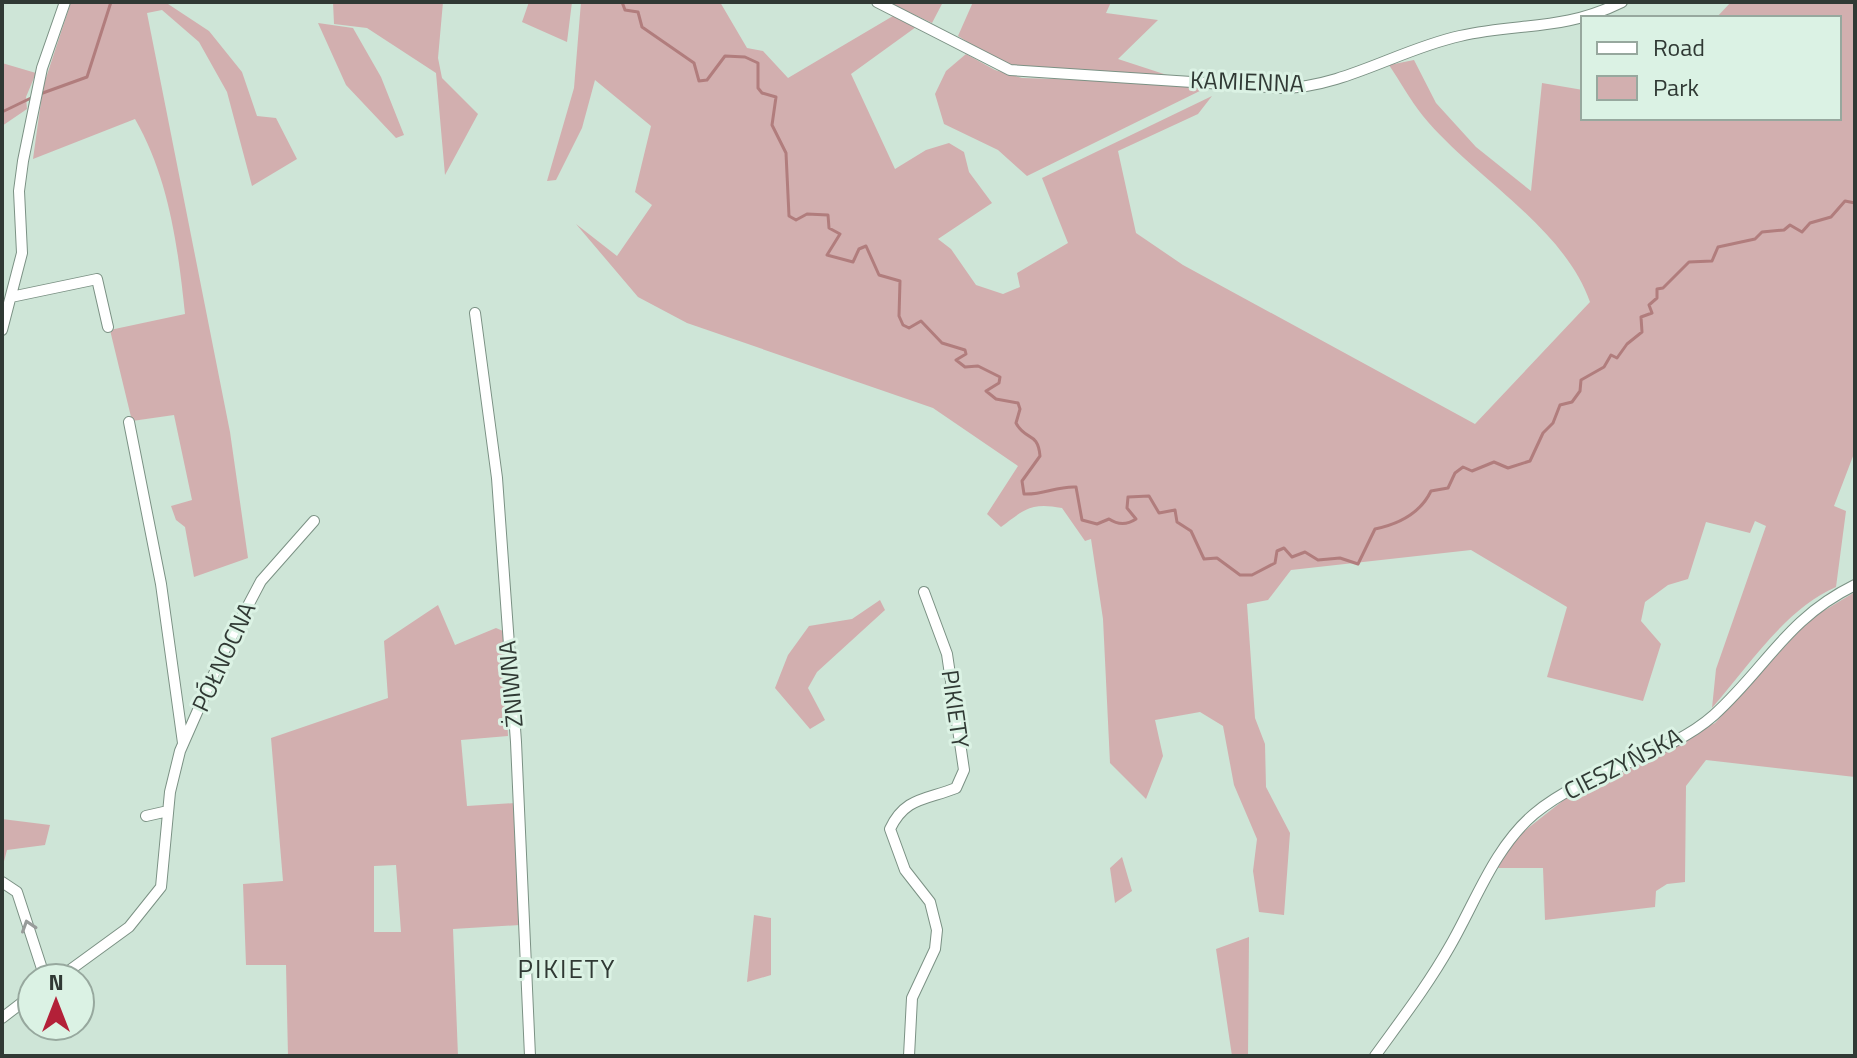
<svg xmlns="http://www.w3.org/2000/svg" width="1857" height="1058" font-family="'Titillium Web',sans-serif">
	<style>
		.green { fill: #d2afaf; fill-rule: evenodd }
		.lines { fill: none; stroke-linecap: round; stroke-linejoin: round }
		.stream { stroke: #b17d7d; stroke-width: 3 }
		.minor-casing { stroke: #7b9184; stroke-width: 12 }
		.minor { stroke: #fff; stroke-width: 10 }
		.oneway { stroke: #989c9a }
		.labels { text-anchor: middle; stroke-width: 6; stroke-linejoin: round; paint-order: stroke }
		.street-label { font-size: 24px; fill: #303934; stroke: #dbf2e4 }
		.neighbourhood-label { font-size: 26px; letter-spacing: 2px; fill: #303934; stroke: #dbf2e4 }
	</style>
	<rect width="100%" height="100%" fill="#cee5d7"/>
	<path class="green" d="M71 2H165L209 31 242 72 257 116 276 118 297 159 252 186 227 92 199 42 162 10 147 13 230 432 248 558 194 577 185 527 176 520 171 506 192 500 174 415 132 421 110 330 185 314C178 247 169 178 135 119L33 159 43 87Z
		M333 2H443L438 58 442 78 478 114 445 175 436 73 367 28 334 24Z
		M529 2H572L567 42 522 22Z
		M581 2H720L747 48 763 51 788 78 893 16 916 27 851 74 895 169 926 150 949 143 964 152 969 172 992 203 938 239 951 249 976 285 1003 294 1020 287 1017 273 1068 243 1042 178 1212 96 1198 114 1118 151 1136 233 1183 265 1475 424 1590 302C1564 227 1472 176 1423 116 1410 100 1400 81 1389 65L1414 60 1436 103 1476 147 1531 191 1542 83 1583 90V118H1839V18H1716L1731 2H1855V451L1834 506 1846 511 1836 587C1786 608 1747 668 1712 708L1716 669 1766 526 1755 521 1750 533 1706 522 1688 579 1668 585 1645 602 1641 621 1661 644 1643 701 1547 677 1567 607 1471 550 1291 570 1268 600 1247 604 1255 718 1265 744 1266 787 1290 833 1284 915 1259 912 1253 871 1257 839 1234 785 1223 726 1200 712 1155 720 1163 756 1146 799 1110 763 1103 619 1091 539 1085 541 1062 508C1031 502 1025 509 1001 527L987 514 1018 466 933 408 687 323 638 297 576 224 617 256 652 205 635 192 651 126 595 80 582 128 556 180 547 181 574 88Z
		M887 2H943L932 23Z
		M973 2H1111L1106 13 1158 20 1118 59 1167 75 1027 69 996 60 958 36Z
		M318 23 353 28 381 77 404 135 396 138 346 85Z
		M966 54 995 70 1022 78 1214 84 1027 176 998 150 944 124 935 94 946 71Z
		M2 63 36 73 26 97 27 109 2 126Z
		M1855 592V777L1706 760 1686 786 1685 882 1667 884 1656 891 1655 907 1545 920 1543 868H1498L1513 840 1579 788 1715 723 1810 619Z
		M880 600 885 610 817 672 808 688 825 720 810 729 775 688 788 655 809 626 852 619Z
		M438 605 455 645 496 628 503 631 508 736 461 740 467 806 516 803 520 925 453 929 458 1056H288L286 965H246L243 884 283 881 271 738 388 698 384 641ZM396 865 401 932H374V866Z
		M2 819 50 825 45 845 7 850 2 869Z
		M1122 857 1132 891 1115 903 1110 868Z
		M754 915 771 918V975L747 982Z
		M1249 937 1248 1056H1232L1216 949Z"/>
	<g class="lines">
		<path class="stream" d="M622 2 625 10 638 12 642 27 694 63 699 81 707 80 725 56 745 57 758 63V88L762 93 776 97 772 125 786 153 789 216 796 220 807 214 828 215 829 228 840 234 827 255 853 262 859 249 866 246 879 275 900 281 899 316 903 325 909 328 921 321 942 343 965 350 966 354 956 360 965 367 978 366 1000 377 999 383 986 391 996 399 1018 403 1020 409 1016 423C1025 441 1038 431 1040 456L1022 481 1024 494C1044 495 1056 486 1076 487L1082 520 1097 524 1109 519C1118 525 1127 525 1136 519L1127 508 1128 497 1149 496 1159 513 1175 510 1177 522 1191 531 1204 559 1217 558 1240 575H1252L1275 563 1277 551 1284 548 1292 557 1305 552 1318 560 1340 558 1358 564 1375 529C1399 524 1420 514 1431 491L1448 488 1455 473 1463 467 1472 471 1494 462 1508 468 1530 461 1543 433 1553 423 1560 405 1572 402 1580 391 1581 380 1604 367 1611 355 1617 358 1627 344 1642 332 1641 317 1652 313 1649 305 1657 298V289L1663 288 1689 262 1712 261 1718 247 1755 239 1762 232 1784 230 1790 225 1802 232 1810 223 1831 217 1845 201 1855 203
			M40 94 87 77 111 2
			M2 112 31 98"/>
		<g class="minor-casing">
			<path id="minor" d="M877 2 1010 70 1283 88C1344 87 1400 49 1460 36 1520 22 1561 32 1622 2
				M11 297 97 279 108 327
				M475 313 497 478 516 742 530 1056
				M2 330 22 253 19 191 23 161 42 68 65 2
				M129 422 161 584 183 743
				M146 816 168 811
				M2 882 17 892 45 978
				M59 978 129 927 161 887 170 792 180 751 224 651 261 581 314 521
				M2 1018 32 995
				M909 1056 912 998 935 949 937 930 930 902 905 870 890 829C905 797 926 800 956 788L964 770 947 654 924 592
				M1375 1056C1401 1020 1428 985 1450 946 1476 901 1494 848 1534 814 1588 769 1667 757 1714 715 1767 667 1786 619 1855 585"/>
		</g>
		<use href="#minor" class="minor"/>
	</g>
	<defs><path id="oneway-chevron" d="M-2-3.5L2.5 0L-2 3.5" fill="none" stroke-width="1.6" stroke-linecap="round" stroke-linejoin="round" transform="scale(2)"/></defs>
	<use class="oneway" href="#oneway-chevron" transform="translate(28 926) rotate(-108)"/>
	<g class="labels">
		<g class="street-label">
			<text transform="translate(1247 82) rotate(2)" y="8">KAMIENNA</text>
			<text transform="translate(224 657) rotate(-65)" y="8">PÓŁNOCNA</text>
			<text transform="translate(511 684) rotate(-95)" y="8">ŻNIWNA</text>
			<text transform="translate(955 709) rotate(82)" y="8">PIKIETY</text>
			<text transform="translate(1623 764) rotate(-27)" y="8">CIESZYŃSKA</text>
		</g>
		<g class="neighbourhood-label">
			<text x="567" y="978">PIKIETY</text>
		</g>
	</g>
	<rect width="1857" height="1058" fill="none" stroke="#303934" stroke-width="8"/>
	<rect x="1581" y="16" width="260" height="104" fill="#dbf2e4" stroke="#97a89e" stroke-width="2"/>
	<rect x="1597" y="42" width="40" height="12" fill="#ffffff" stroke="#97a89e" stroke-width="2"/>
	<text x="1653" y="56" font-size="24" fill="#303934">Road</text>
	<rect x="1597" y="76" width="40" height="24" fill="#d2afaf" stroke="#97a89e" stroke-width="2"/>
	<text x="1653" y="96" font-size="24" fill="#303934">Park</text>
	<g transform="translate(56 1002)"><circle r="38" fill="#dbf2e4" stroke="#97a89e" stroke-width="2"/>
	<path d="M0-6L14 30L0 20L-14 30Z" fill="#b32038"/>
	<text y="-12" font-size="22" font-weight="bold" text-anchor="middle" fill="#303934">N</text>
	</g>
</svg>
